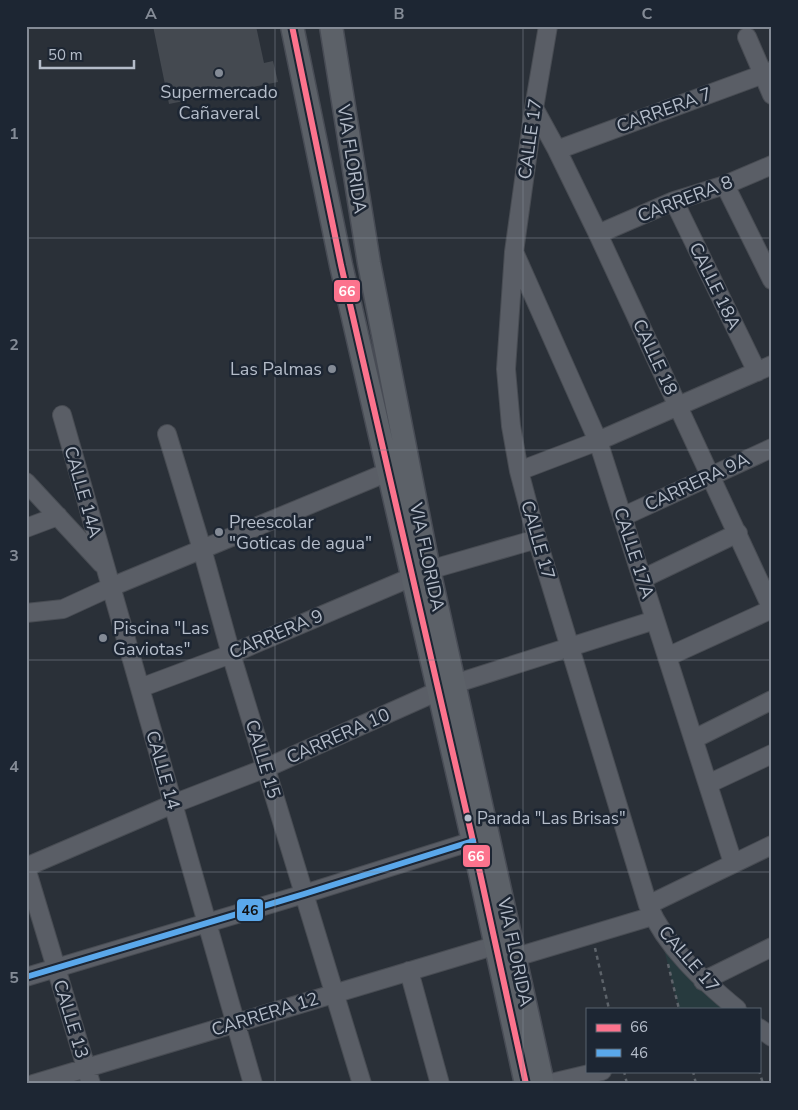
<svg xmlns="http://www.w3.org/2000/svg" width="798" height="1110" font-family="'Nunito Sans',sans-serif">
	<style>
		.park { fill: #273a3e }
		.building { fill: #444950 }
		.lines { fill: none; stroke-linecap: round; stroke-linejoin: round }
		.minor-casing { stroke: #484c53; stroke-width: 20 }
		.major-casing { stroke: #484c55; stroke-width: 25 }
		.path { stroke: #5d636a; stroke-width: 2.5; stroke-dasharray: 4 4; stroke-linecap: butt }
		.minor { stroke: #5a5e66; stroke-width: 18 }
		.major { stroke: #5c6168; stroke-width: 22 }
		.bus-1-casing { stroke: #1d2633; stroke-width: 10 }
		.bus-2-casing { stroke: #1d2633; stroke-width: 10 }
		.bus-1 { stroke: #fc738d; stroke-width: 6 }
		.bus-2 { stroke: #5aa8eb; stroke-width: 6 }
		.grid { fill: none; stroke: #848b96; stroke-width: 1; stroke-opacity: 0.55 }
		.poi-dot { fill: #848b96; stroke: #1d2633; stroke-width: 2 }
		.bus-dot { fill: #b4bcc9; stroke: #1d2633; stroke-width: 2 }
		.labels { text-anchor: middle; stroke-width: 5; stroke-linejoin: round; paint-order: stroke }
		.bus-label { font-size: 17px; fill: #b4bcc9; stroke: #1d2633; text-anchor: start }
		.poi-label { font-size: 18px; fill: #b4bcc9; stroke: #1d2633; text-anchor: start }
		.street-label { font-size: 18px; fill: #b4bcc9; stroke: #1d2633 }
		.line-badge { stroke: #1d2633; stroke-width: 2 }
		.badge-label { font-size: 14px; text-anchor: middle; font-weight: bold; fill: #fff }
		.pale-badge-label { font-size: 14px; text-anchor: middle; font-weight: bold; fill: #111 }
		.neatline { fill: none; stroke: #848b96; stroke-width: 2 }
		.grid-label { font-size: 16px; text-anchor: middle; font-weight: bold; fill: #848b96 }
	</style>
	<rect width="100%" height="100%" fill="#2a3038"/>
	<path class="park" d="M659 929 737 1009H679Z"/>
	<path class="building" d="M153 26H256L264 63 273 61 278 82 169 104Z"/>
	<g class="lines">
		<g class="minor-casing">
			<path id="minor" d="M548 26 534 108 514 252 506 369 511 426 519 471 537 539 648 905C666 947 702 980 737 1009
				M747 37 772 95
				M534 108 557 150 598 234 772 609
				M557 150 772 71
				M725 185 772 280
				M674 201 757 372
				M598 234 674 201 725 185 772 165
				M515 254 598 441 733 863
				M62 415 253 1084
				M167 434 202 549 231 654 362 1084
				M519 471 598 441 772 365
				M26 482 102 564
				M622 517 772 448
				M26 528 58 516
				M429 570 537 539
				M642 579 738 533
				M26 613 63 609 111 587 388 472
				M667 657 772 609
				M140 688 231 654 412 577
				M694 739 772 700
				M708 784 772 754
				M26 867 173 804 266 768 454 684 655 620
				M26 868 91 1084
				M648 905 772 845
				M516 957 653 916
				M409 971 440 1084
				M26 977 304 894 473 841
				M703 981 772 947
				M759 1028 772 1037
				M33 1084 497 945
				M547 1084 602 1071"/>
		</g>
		<g class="major-casing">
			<path id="major" d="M292 26 341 265 473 841 526 1084
				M331 26 369 263 429 570 543 1084"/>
		</g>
		<path class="path" d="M595 948 609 1009
			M668 964 679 1009
			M759 1070 763 1084
			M624 1071 627 1084
			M693 1071 696 1084"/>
		<use href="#minor" class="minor"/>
		<use href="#major" class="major"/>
		<g class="bus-1-casing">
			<path id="bus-1" d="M292 26 341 265 473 841 526 1084"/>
		</g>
		<g class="bus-2-casing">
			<path id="bus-2" d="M26 977 304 894 473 841"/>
		</g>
		<use href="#bus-1" class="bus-1"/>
		<use href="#bus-2" class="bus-2"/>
	</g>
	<path class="grid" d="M275 26V1084M523 26V1084M26 238H772M26 450H772M26 660H772M26 872H772"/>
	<g class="poi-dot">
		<circle cx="219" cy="73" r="5"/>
		<circle cx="332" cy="369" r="5"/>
		<circle cx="219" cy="532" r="5"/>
		<circle cx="103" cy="638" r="5"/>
	</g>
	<circle class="bus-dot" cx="468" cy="818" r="4.5"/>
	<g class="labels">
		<g class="bus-label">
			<text x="477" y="824">Parada "Las Brisas"</text>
		</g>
		<g class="poi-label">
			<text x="219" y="98" text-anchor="middle">Supermercado<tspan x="219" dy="21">Cañaveral</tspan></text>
			<text x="322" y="375" text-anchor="end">Las Palmas</text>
			<text x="229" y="528">Preescolar<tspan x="229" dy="21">"Goticas de agua"</tspan></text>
			<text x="113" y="634">Piscina "Las<tspan x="113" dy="21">Gaviotas"</tspan></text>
		</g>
		<g class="street-label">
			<text transform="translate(664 110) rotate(-20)" y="6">CARRERA 7</text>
			<text transform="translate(530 139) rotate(-82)" y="6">CALLE 17</text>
			<text transform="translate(352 159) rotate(81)" y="6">VIA FLORIDA</text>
			<text transform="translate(685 199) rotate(-21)" y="6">CARRERA 8</text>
			<text transform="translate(715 286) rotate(64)" y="6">CALLE 18A</text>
			<text transform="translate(655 357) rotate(65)" y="6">CALLE 18</text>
			<text transform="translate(697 482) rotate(-25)" y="6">CARRERA 9A</text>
			<text transform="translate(83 492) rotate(74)" y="6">CALLE 14A</text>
			<text transform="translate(538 540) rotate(74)" y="6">CALLE 17</text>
			<text transform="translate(634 553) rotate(72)" y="6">CALLE 17A</text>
			<text transform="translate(427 557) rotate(78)" y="6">VIA FLORIDA</text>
			<text transform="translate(276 634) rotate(-23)" y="6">CARRERA 9</text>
			<text transform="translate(338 736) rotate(-24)" y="6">CARRERA 10</text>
			<text transform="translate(263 759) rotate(73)" y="6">CALLE 15</text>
			<text transform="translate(163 770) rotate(74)" y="6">CALLE 14</text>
			<text transform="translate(515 952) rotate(78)" y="6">VIA FLORIDA</text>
			<text transform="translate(689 959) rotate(49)" y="6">CALLE 17</text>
			<text transform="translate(265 1014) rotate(-17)" y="6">CARRERA 12</text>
			<text transform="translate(71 1019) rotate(73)" y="6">CALLE 13</text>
		</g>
	</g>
	<g class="line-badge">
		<rect x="333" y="279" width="28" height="24" rx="5" fill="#fc738d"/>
		<rect x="462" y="844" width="29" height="24" rx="5" fill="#fc738d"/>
		<rect x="236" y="898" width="28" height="24" rx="5" fill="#5aa8eb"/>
	</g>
	<g class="badge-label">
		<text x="347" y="296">66</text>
		<text x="476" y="861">66</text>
	</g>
	<g class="pale-badge-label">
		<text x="250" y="915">46</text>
	</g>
	<rect width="798" height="1110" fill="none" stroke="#1d2633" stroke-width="55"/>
	<rect x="586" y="1008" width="175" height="65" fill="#1d2633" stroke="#59626f"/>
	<rect x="596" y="1024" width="25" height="8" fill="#fc738d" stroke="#59626f"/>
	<text x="630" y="1032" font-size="15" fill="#b4bcc9">66</text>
	<rect x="596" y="1049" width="25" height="8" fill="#5aa8eb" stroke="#59626f"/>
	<text x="630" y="1058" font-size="15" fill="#b4bcc9">46</text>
	<path d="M40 60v8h94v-8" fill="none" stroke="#b4bcc9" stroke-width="2.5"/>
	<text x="48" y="60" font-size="15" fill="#b4bcc9" stroke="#1d2633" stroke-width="4" paint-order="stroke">50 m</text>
	<rect x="28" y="28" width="742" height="1054" class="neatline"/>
	<g class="grid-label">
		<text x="151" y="19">A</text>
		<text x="399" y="19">B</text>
		<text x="647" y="19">C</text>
		<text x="14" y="139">1</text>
		<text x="14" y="350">2</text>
		<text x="14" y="561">3</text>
		<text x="14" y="772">4</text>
		<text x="14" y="983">5</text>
	</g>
</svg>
